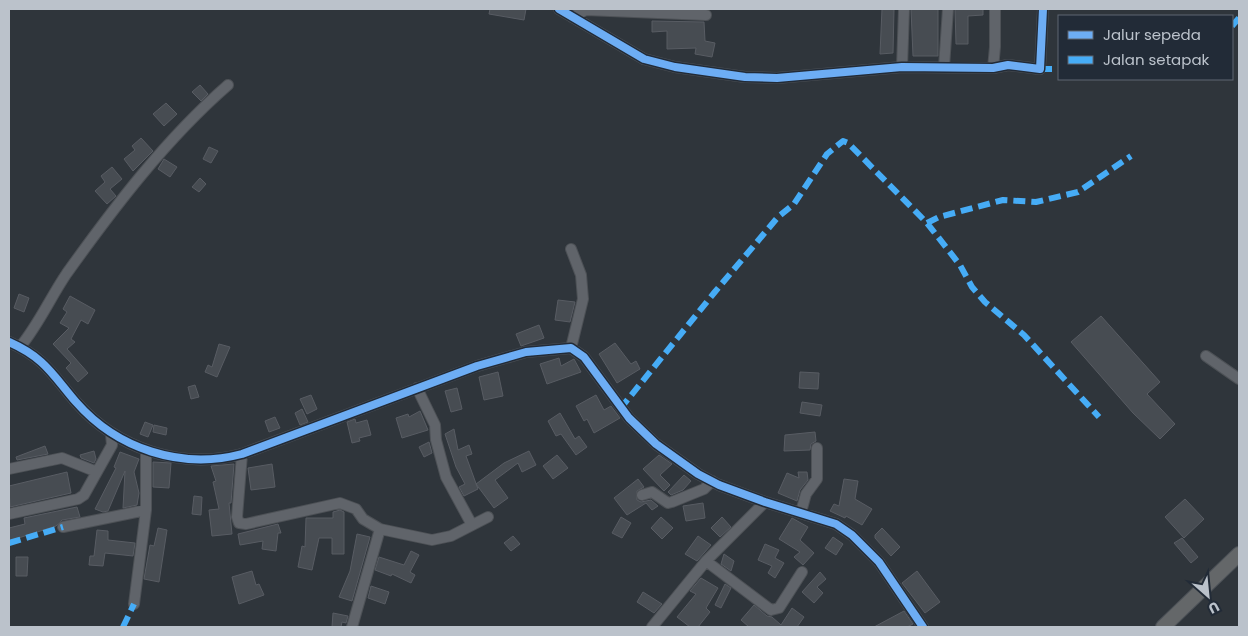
<svg xmlns="http://www.w3.org/2000/svg" width="1248" height="636" font-family="Poppins,sans-serif">
	<style>
		.building { fill: #474c52; stroke: #585c63 }
		.lines { fill: none; stroke-linecap: round; stroke-linejoin: round }
		.minor-casing { stroke: #4d5156; stroke-width: 12 }
		.highway-casing { stroke: #4c5157; stroke-width: 16 }
		.minor { stroke: #60646a; stroke-width: 10 }
		.highway { stroke: #646769; stroke-width: 14 }
		.quiet { stroke: #46acf6; stroke-width: 6; stroke-dasharray: 12 6; stroke-linecap: butt }
		.cycleway-casing { stroke: #222b37; stroke-width: 11 }
		.cycleway { stroke: #6dadf4; stroke-width: 8 }
	</style>
	<rect width="100%" height="100%" fill="#2f353b"/>
	<path class="building" d="M490 9H526L524 20 489 14Z
		M882 9H894L893 53 880 54Z
		M911 9H938V56H913Z
		M955 9H983V15L968 16V44H956Z
		M652 21 704 22 705 41 715 43 712 57 695 54 696 48 667 49V31L652 32Z
		M200 85 208 94 201 101 192 92Z
		M166 103 177 114 164 126 153 114Z
		M141 138 153 151 133 171 124 159 135 150 132 146Z
		M209 147 218 151 211 163 203 159Z
		M164 159 177 167 170 177 158 169Z
		M112 167 122 179 110 189 116 196 107 204 95 191 105 182 101 176Z
		M200 178 206 184 199 192 192 187Z
		M19 294 29 298 24 312 14 308Z
		M70 296 95 310 88 324 81 320 71 339 75 342 67 349 88 373 78 382 66 368 71 363 53 344 69 328 60 323 67 312 63 309Z
		M558 300 575 302 570 322 555 320Z
		M1101 316 1160 382 1147 394 1175 424 1160 439 1133 413 1071 342Z
		M539 325 544 338 521 346 516 334Z
		M615 343 631 364 636 361 640 369 617 383 599 354Z
		M219 344 230 347 217 377 205 372 208 365 212 367Z
		M559 358 561 366 574 359 581 372 547 384 540 364Z
		M498 372 503 396 484 400 479 377Z
		M800 372 819 373 818 389 799 388Z
		M195 385 199 397 191 399 188 387Z
		M457 388 462 409 451 412 445 391Z
		M311 395 317 409 307 414 300 399Z
		M596 395 604 410 611 406 620 418 594 433 587 419 584 421 576 406Z
		M802 402 822 405 820 416 800 413Z
		M302 409 308 422 300 425 295 413Z
		M420 411 428 430 402 438 396 418 408 414 409 417Z
		M560 413 575 439 579 436 587 447 576 455 561 434 556 436 548 421Z
		M275 417 280 428 269 432 265 421Z
		M355 419 356 423 367 420 371 435 359 438 360 441 352 443 347 422Z
		M145 422 153 425 148 437 140 434Z
		M154 425 167 428 166 435 153 432Z
		M454 429 458 450 469 445 472 454 466 456 478 489 464 496 459 487 465 484 456 467 445 434Z
		M815 432 816 441 811 444 810 450 784 451 785 435Z
		M429 442 432 453 424 457 419 447Z
		M45 446 48 454 17 460 16 457Z
		M94 451 96 459 94 463 81 458 80 455Z
		M529 451 536 465 522 472 518 463 495 480 508 498 494 508 476 484 504 463Z
		M120 452 139 459 134 472 139 493 137 505 123 508 125 471 108 511 103 512 95 509 116 468 114 467Z
		M557 455 568 468 553 479 543 466Z
		M659 455 672 464 660 475 670 485 664 491 643 469Z
		M153 462 171 463 169 488 153 487Z
		M234 464 231 503H229L232 534 212 536 209 510 219 509 213 482 216 481 211 466Z
		M272 464 275 487 251 490 248 468Z
		M67 472 71 493 10 507 9 486Z
		M798 472H807L808 480 800 490 797 501 778 493 787 473 799 478Z
		M684 475 691 481 683 490 671 495 668 492Z
		M638 479 644 487 637 491V500L641 502 651 500 658 506 652 510 646 503 627 515 614 498Z
		M844 479 858 481 855 499 872 509 862 525 846 516 845 518 830 511 834 504 839 506Z
		M194 496 202 497 201 515 192 514Z
		M1185 499 1204 519 1184 538 1165 517Z
		M703 503 705 518 686 521 683 506Z
		M77 507 80 517 62 520 56 526 9 541V528L25 524 24 518Z
		M340 510 344 512V554H332V538H319L312 570 298 567 302 546 305 547 306 518H333V512Z
		M621 517 631 523 622 538 612 533Z
		M661 517 673 528 662 539 651 528Z
		M722 517 731 527 720 537 711 528Z
		M792 518 808 527 800 540 814 553 803 565 794 557 800 552 779 539Z
		M278 524 281 533H278L276 551 262 549 263 541 240 545 238 534Z
		M158 528 167 530 159 582 144 579 150 545 154 546Z
		M882 528 900 547 891 556 875 538V535Z
		M97 530 108 531V540L135 543 133 556 105 553 103 566 89 565 90 556H94Z
		M357 534 370 537 352 601 339 597 350 571Z
		M513 536 520 544 511 551 504 543Z
		M698 536 711 545 697 561 685 554Z
		M833 537 843 544 836 555 825 548Z
		M1182 538 1198 557 1191 563 1174 543Z
		M765 544 779 550 775 558 784 563 775 578 768 573 772 566 758 560Z
		M411 551 419 555 410 572 415 575 411 583 392 574 391 576 375 570 379 557 404 565Z
		M724 554 734 561 731 571 721 564Z
		M16 557H28L27 576H16Z
		M252 571 256 585 259 584 264 595 239 604 232 577Z
		M917 571 940 602 925 613 902 583Z
		M820 572 826 579 817 587 823 593 814 603 802 592Z
		M701 578 718 588 706 608 710 612 698 627H690L677 617 696 594 690 591Z
		M725 584 731 588 721 608 715 605Z
		M371 586 389 592 385 604 368 598Z
		M643 592 662 604 654 613 637 602Z
		M754 605 767 616 772 617 781 625 792 608 804 617 797 627H749L741 620Z
		M904 611 913 624 907 627H874Z
		M333 613 348 616 346 623 342 622 341 627H332Z"/>
	<g class="lines">
		<g class="minor-casing">
			<path id="minor" d="M559 9 644 59 675 67 745 77 777 78 902 67 993 68 1008 65 1040 69 1043 9
				M572 17 586 10 706 15
				M902 67 904 9
				M944 67 948 9
				M993 68 995 47V9
				M9 342C45 358 52 374 76 402 117 449 181 470 242 454L477 366 526 352 571 348 584 357 629 418 656 444 698 474 719 485 765 502 836 524 852 535 879 562 923 627
				M20 347C39 324 50 298 67 273 115 206 166 139 228 85
				M571 348 583 299 581 275 571 249
				M1206 356 1239 379
				M417 388 435 425 436 440 446 477 472 525
				M242 454 237 517 239 523 246 524 340 503 356 509 363 519 380 529 432 540 451 536 488 517
				M9 469 62 458 97 472
				M642 495 652 492 668 503 672 502 704 489 712 481
				M801 512 806 494 817 479V448
				M9 514 78 499 84 495 112 445 111 434
				M63 527 146 510
				M706 561 771 610 779 608 802 572
				M134 604 146 510V451
				M352 627 380 529
				M652 627 706 561 765 502"/>
		</g>
		<g class="highway-casing">
			<path id="highway" d="M1163 627 1239 554"/>
		</g>
		<use href="#minor" class="minor"/>
		<use href="#highway" class="highway"/>
		<path class="quiet" d="M1232 26 1239 18
			M1040 69H1059
			M927 223 939 217 1003 200 1036 202 1078 192 1131 156
			M620 409 714 293 778 217 794 204 827 154 843 141 848 143 927 223 960 265 972 287 985 302 1024 335 1099 417
			M9 543 63 527
			M123 627 134 604"/>
		<g class="cycleway-casing">
			<path id="cycleway" d="M559 9 644 59 675 67 745 77 777 78 902 67 993 68 1008 65 1040 69 1043 9
				M9 342C45 358 52 374 76 402 117 449 181 470 242 454L477 366 526 352 571 348 584 357 629 418 656 444 698 474 719 485 765 502 836 524 852 535 879 562 923 627"/>
		</g>
		<use href="#cycleway" class="cycleway"/>
	</g>
	<rect width="1248" height="636" fill="none" stroke="#bbc2cb" stroke-width="20"/>
	<rect x="1058" y="15" width="175" height="65" fill="#222b37" stroke="#5f6772"/>
	<rect x="1068" y="31" width="25" height="8" fill="#6dadf4" stroke="#5f6772"/>
	<text x="1103" y="40" font-size="15" fill="#bbc2cb">Jalur sepeda</text>
	<rect x="1068" y="56" width="25" height="8" fill="#46acf6" stroke="#5f6772"/>
	<text x="1103" y="65" font-size="15" fill="#bbc2cb">Jalan setapak</text>
	<g transform="translate(1208 596) rotate(153)" stroke="#222b37" stroke-width="4" paint-order="stroke">
	<path d="M0-4L9 19L0 12L-9 19Z" fill="#bbc2cb"/>
	<text y="-8" font-size="14" font-weight="bold" text-anchor="middle" fill="#bbc2cb">U</text>
	</g>
</svg>
